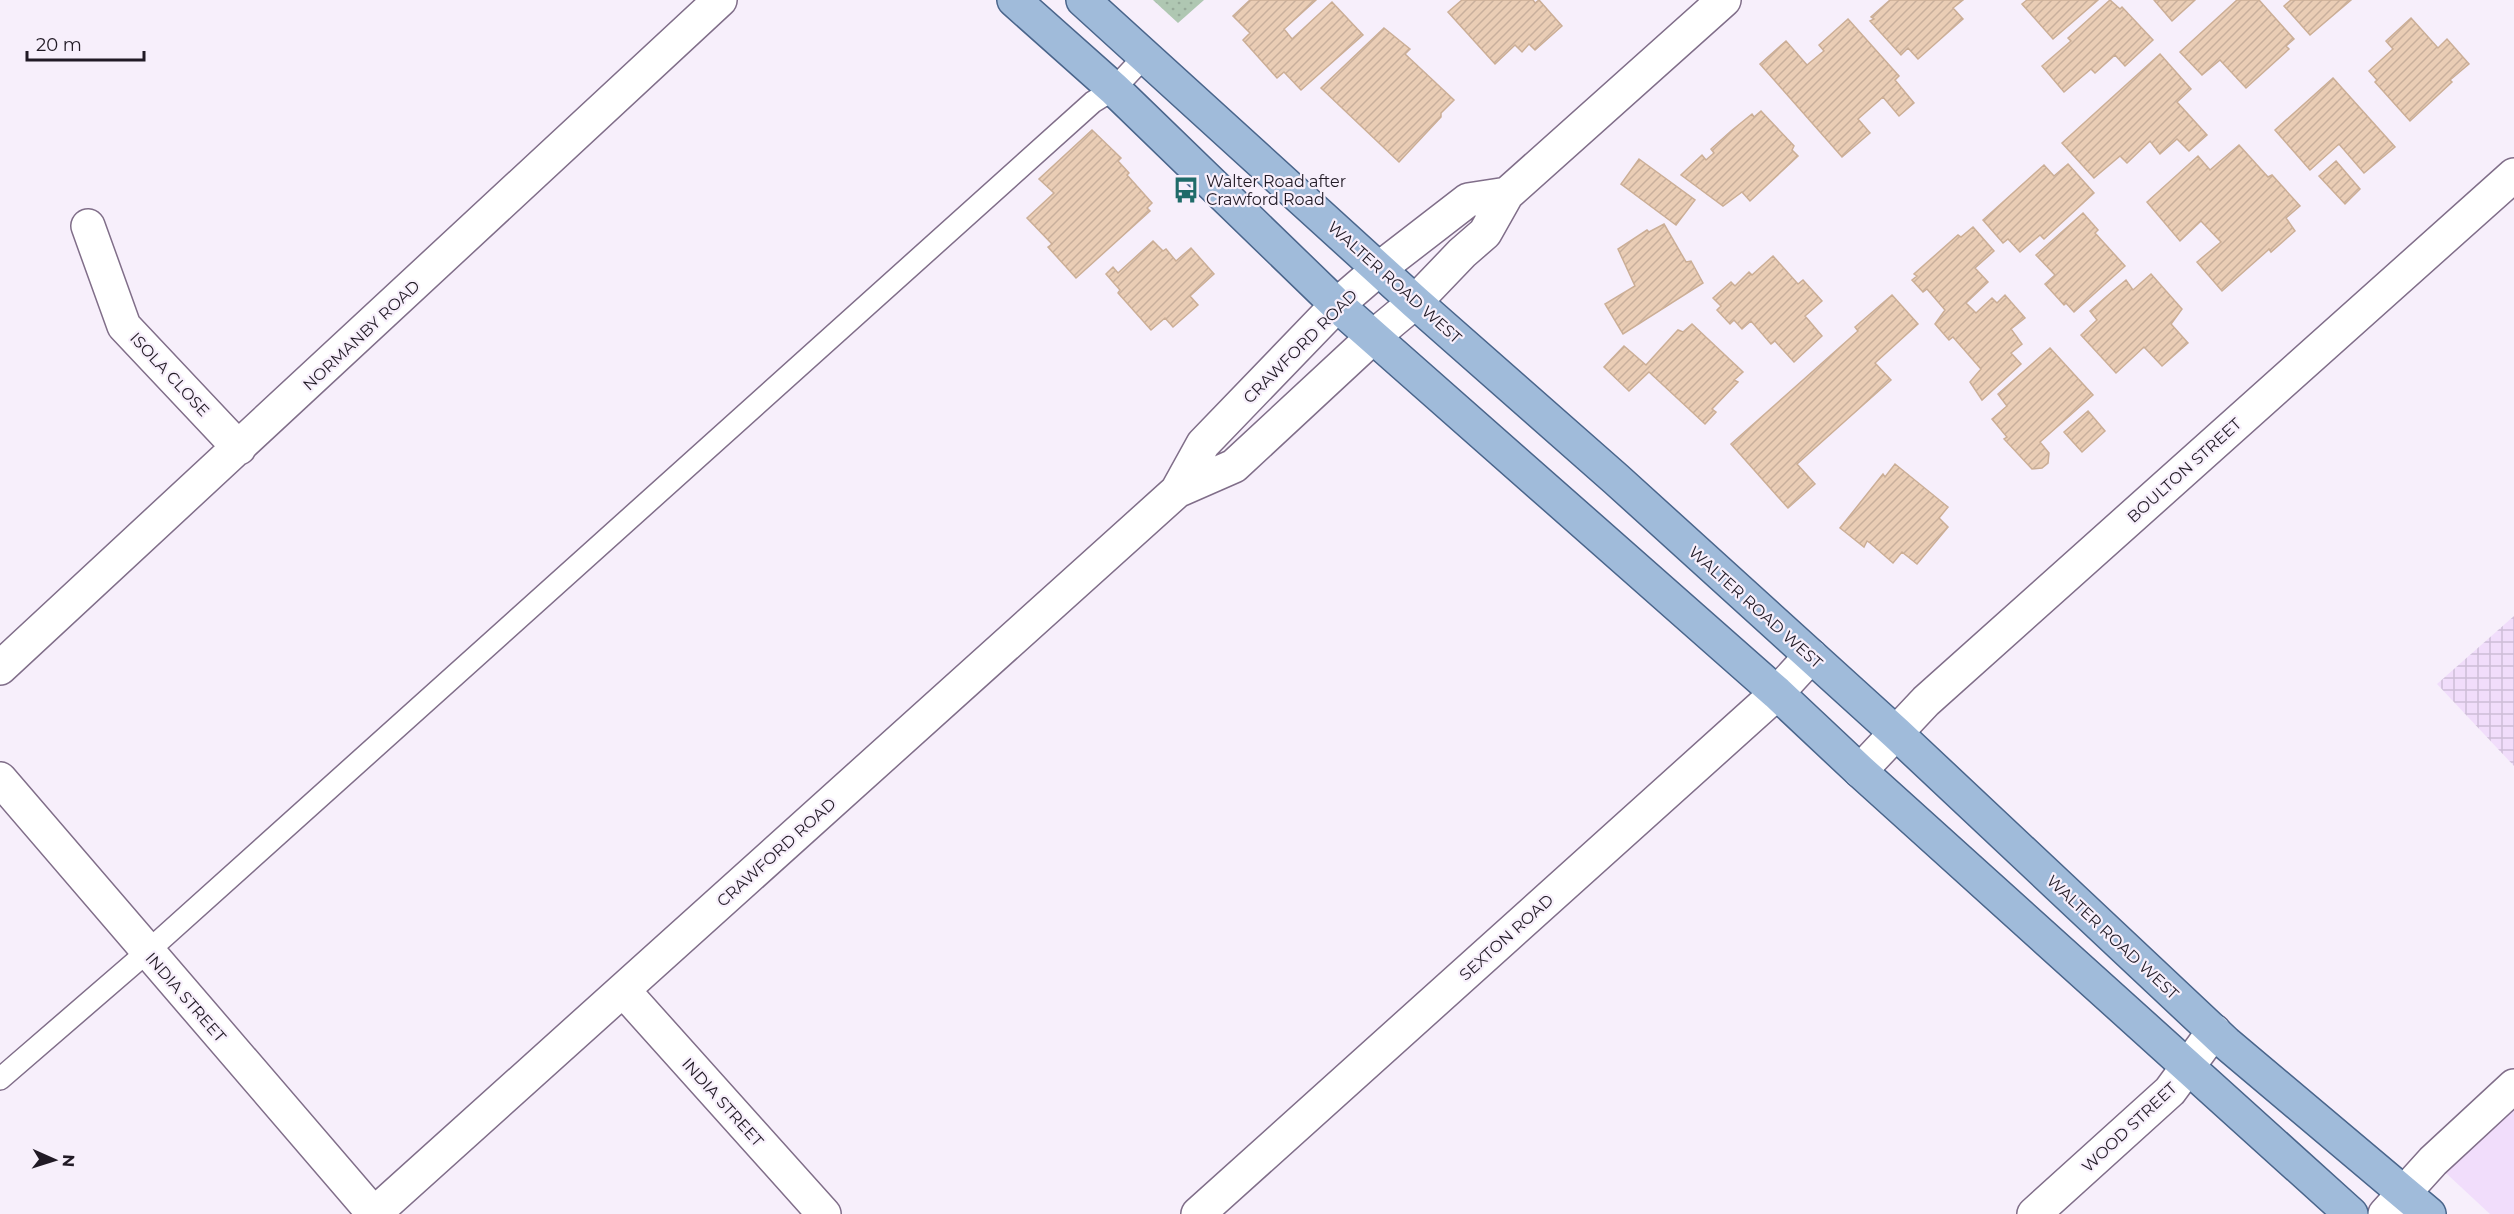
<svg xmlns="http://www.w3.org/2000/svg" width="2514" height="1214" font-family="Montserrat,sans-serif">
	<style>
		.built { fill: #f1ddfb }
		.industrial { fill: url(#industrial-grid) }
		.park { fill: url(#park-dots) }
		.building { fill: url(#building-hatch); stroke: #cbae96; stroke-width: 1.5 }
		.lines { fill: none; stroke-linecap: round; stroke-linejoin: round }
		.service-casing { stroke: #806e89; stroke-width: 24 }
		.minor-casing { stroke: #806e89; stroke-width: 36 }
		.primary-casing { stroke: #4a658b; stroke-width: 36 }
		.service { stroke: #fff; stroke-width: 21 }
		.minor { stroke: #fff; stroke-width: 33 }
		.primary { stroke: #a0bbda; stroke-width: 33 }
		.labels { text-anchor: middle; stroke-width: 4.5; stroke-linejoin: round; paint-order: stroke }
		.poi-label { font-size: 16px; fill: #211a25; stroke: #f7effb; text-anchor: start }
		.street-label { font-size: 16px; fill: #211a25; stroke: #f7effb }
	</style>
	<defs>
		<pattern id="industrial-grid" width="8" height="8" patternUnits="userSpaceOnUse" patternTransform="scale(1.5)"><rect width="8" height="8" fill="#f1ddfb"/><path d="M0 4h8M4 0v8" fill="none" stroke="#cebdd7"/></pattern>
		<pattern id="park-dots" width="8" height="8" patternUnits="userSpaceOnUse" patternTransform="scale(1.5)"><rect width="8" height="8" fill="#afc7b2"/><path d="M2 2h.1M6 6h.1" fill="none" stroke="#96aa99" stroke-width="1.8" stroke-linecap="round"/></pattern>
		<pattern id="building-hatch" width="6" height="6" patternUnits="userSpaceOnUse" patternTransform="scale(1.5)"><rect width="6" height="6" fill="#eacdb5"/><path d="M-1 1l2-2M0 6l6-6M5 7l2-2" fill="none" stroke="#c8af9c"/></pattern>
	</defs>
	<rect width="100%" height="100%" fill="#f7effb"/>
	<path class="built" d="M2514 1086V1214H2490L2433 1161Z"/>
	<path class="industrial" d="M2514 616V766L2437 684Z"/>
	<path class="park" d="M1153 0H1204L1178 23Z"/>
	<path class="building" d="M1250 0H1316L1284 29 1292 39 1332 2 1363 35 1301 90 1284 72 1277 78 1243 40 1250 33 1233 16Z
		M1462 0H1533L1535 3 1539 0 1562 26 1535 50 1529 44 1522 52 1515 45 1495 64 1448 12Z
		M1890 0H1963L1953 8 1963 19 1918 59 1908 48 1901 55 1870 21 1874 19 1871 17Z
		M2027 0H2098L2053 39 2022 4Z
		M2110 0 2120 9 2122 7 2153 40 2125 66 2115 55 2095 73 2091 69 2064 92 2042 66 2071 41 2068 38Z
		M2154 0H2195L2172 21Z
		M2237 0H2259L2294 39 2286 46 2289 49 2246 88 2220 60 2202 75 2180 52Z
		M2291 0H2351L2310 35 2284 6Z
		M2411 18 2438 48 2447 39 2469 64 2450 80 2452 82 2410 121 2375 82 2377 80 2369 71 2393 49 2386 41Z
		M1848 19 1899 76 1895 80 1914 103 1899 116 1883 97 1858 119 1870 133 1842 157 1760 64 1786 41 1807 65 1824 51 1819 45Z
		M1384 28 1410 49 1405 54 1454 100 1441 113V117L1399 162 1321 88Z
		M2160 54 2191 89 2177 102 2207 135 2189 151 2177 139 2160 154 2150 141 2127 163 2120 156 2094 178 2062 143Z
		M2333 78 2395 147 2364 173 2339 144 2310 170 2275 130Z
		M1761 111 1794 146 1792 150 1798 156 1750 201 1742 192 1723 206 1681 175 1702 155 1706 160 1714 153 1711 149 1731 131 1752 114 1754 117Z
		M1092 130 1121 158 1118 161 1129 173 1127 175 1152 203 1147 208 1150 211 1076 278 1048 247 1052 244 1027 218 1054 193 1039 179Z
		M2239 145 2268 177 2272 175 2300 206 2286 218 2295 231 2271 252 2269 249 2267 251 2222 291 2197 262 2221 242 2201 221 2180 241 2147 202 2198 156 2210 170Z
		M1639 159 1695 200 1676 225 1621 184Z
		M2336 161 2360 189 2345 204 2319 176Z
		M2068 164 2094 193 2044 239 2040 235 2020 252 2008 239 2003 243 1983 220 2044 165 2054 176Z
		M2083 213 2098 230 2095 233 2125 266 2074 312 2066 303 2064 305 2045 284 2055 275 2036 255Z
		M1664 224 1686 262 1691 261 1703 283 1623 334 1605 304 1635 286 1618 249 1647 230 1649 232Z
		M1973 227 1994 251 1975 268 1988 282 1966 303 1976 313 1992 298 1997 303 2005 295 2025 318 2011 329 2022 344 2011 353 2021 364 1982 400 1970 382 1981 369 1953 337 1949 340 1935 324 1945 310 1927 289 1923 292 1912 280 1917 276 1914 274 1958 235 1961 237Z
		M1153 241 1163 251 1166 249 1176 261 1191 248 1214 274 1190 296 1198 305 1173 327 1165 318 1151 330 1118 293 1120 290 1106 274 1113 267 1118 273Z
		M1773 256 1798 284 1803 280 1822 301 1805 316 1822 336 1794 362 1775 341 1771 344 1751 321 1742 329 1734 320 1730 324 1717 310 1721 306 1713 298 1731 282 1735 286 1749 272 1752 275Z
		M2151 274 2182 309 2171 324 2188 343 2162 366 2144 347 2116 373 2081 335 2097 320 2090 311 2107 296 2126 280 2133 290Z
		M1892 295 1918 324 1875 363 1891 380 1797 464 1815 484 1788 508 1731 444 1858 331 1855 327Z
		M1692 324 1743 372 1734 380 1738 382 1712 409 1716 412 1705 424 1649 372 1629 391 1604 367 1624 346 1646 365 1678 330 1683 332Z
		M2050 348 2093 395 2040 442 2049 453 2048 463 2042 468 2032 469 2004 439 2007 437 1992 419 2007 406 1998 394Z
		M2088 411 2105 431 2082 452 2064 432Z
		M1895 464 1948 507 1939 518 1948 527 1917 564 1902 552 1893 563 1870 543 1867 541 1864 547 1840 528 1879 479 1883 474 1885 477Z"/>
	<g class="lines">
		<g class="service-casing">
			<path id="service" d="M0 1079 147 952 1093 102 1114 89 1144 57"/>
		</g>
		<g class="minor-casing">
			<path id="minor" d="M88 226 124 326 239 448
				M1177 491 1203 444 1337 305 1380 268 1468 200 1507 194
				M0 668 720 0
				M1860 771 1926 701 2514 175
				M0 779 374 1214
				M623 990 824 1214
				M374 1214 1177 491 1234 466 1373 337 1415 302 1462 253 1485 233 1507 194 1724 0
				M1198 1214 1777 693 1811 656
				M2034 1214 2170 1091 2214 1031
				M2385 1214 2433 1161 2514 1086"/>
		</g>
		<g class="primary-casing">
			<path id="primary" d="M1014 0 1114 89 1337 305 1777 693 1860 771 2351 1214
				M1083 0 1415 302 1616 479 1896 733 2226 1043 2429 1214"/>
		</g>
		<use href="#service" class="service"/>
		<use href="#minor" class="minor"/>
		<use href="#primary" class="primary"/>
	</g>
	<defs>
		<g id="bus-bare" transform="scale(2.07)"><path d="M-5-6H5V4H4V6H2V4H-2V6H-4V4H-5ZM-3.5-4V0h7V-4ZM-3.5 1.2v1.5H-2V1.2ZM2 1.2v1.5H3.5V1.2Z" fill="#1f6b69" stroke="#f7effb" stroke-width="2.5" paint-order="stroke"/></g>
	</defs>
	<g fill-rule="evenodd">
		<use href="#bus-bare" x="1186" y="190"/>
	</g>
	<g class="labels">
		<g class="poi-label">
			<text x="1206" y="187">Walter Road after<tspan x="1206" dy="18">Crawford Road</tspan></text>
		</g>
		<g class="street-label">
			<text transform="translate(1395 282) rotate(42)" y="6">WALTER ROAD WEST</text>
			<text transform="translate(361 335) rotate(-43)" y="6">NORMANBY ROAD</text>
			<text transform="translate(1300 346) rotate(-45)" y="6">CRAWFORD ROAD</text>
			<text transform="translate(170 374) rotate(47)" y="6">ISOLA CLOSE</text>
			<text transform="translate(2184 470) rotate(-42)" y="6">BOULTON STREET</text>
			<text transform="translate(1756 607) rotate(42)" y="6">WALTER ROAD WEST</text>
			<text transform="translate(776 852) rotate(-42)" y="6">CRAWFORD ROAD</text>
			<text transform="translate(1506 937) rotate(-42)" y="6">SEXTON ROAD</text>
			<text transform="translate(2113 937) rotate(43)" y="6">WALTER ROAD WEST</text>
			<text transform="translate(186 997) rotate(49)" y="6">INDIA STREET</text>
			<text transform="translate(723 1102) rotate(48)" y="6">INDIA STREET</text>
			<text transform="translate(2129 1127) rotate(-43)" y="6">WOOD STREET</text>
		</g>
	</g>
	<g transform="translate(54 1160) rotate(93)" stroke="#f7effb" stroke-width="4.5" paint-order="stroke">
	<path d="M0-4.5L10 22L0 15L-10 22Z" fill="#211a25"/>
	<text y="-9" font-size="16" font-weight="bold" text-anchor="middle" fill="#211a25">N</text>
	</g>
	<path d="M27 51v9h117v-9" fill="none" stroke="#211a25" stroke-width="3"/>
	<text x="36" y="51" font-size="18" fill="#211a25" stroke="#f7effb" stroke-width="4.5" paint-order="stroke">20 m</text>
</svg>
